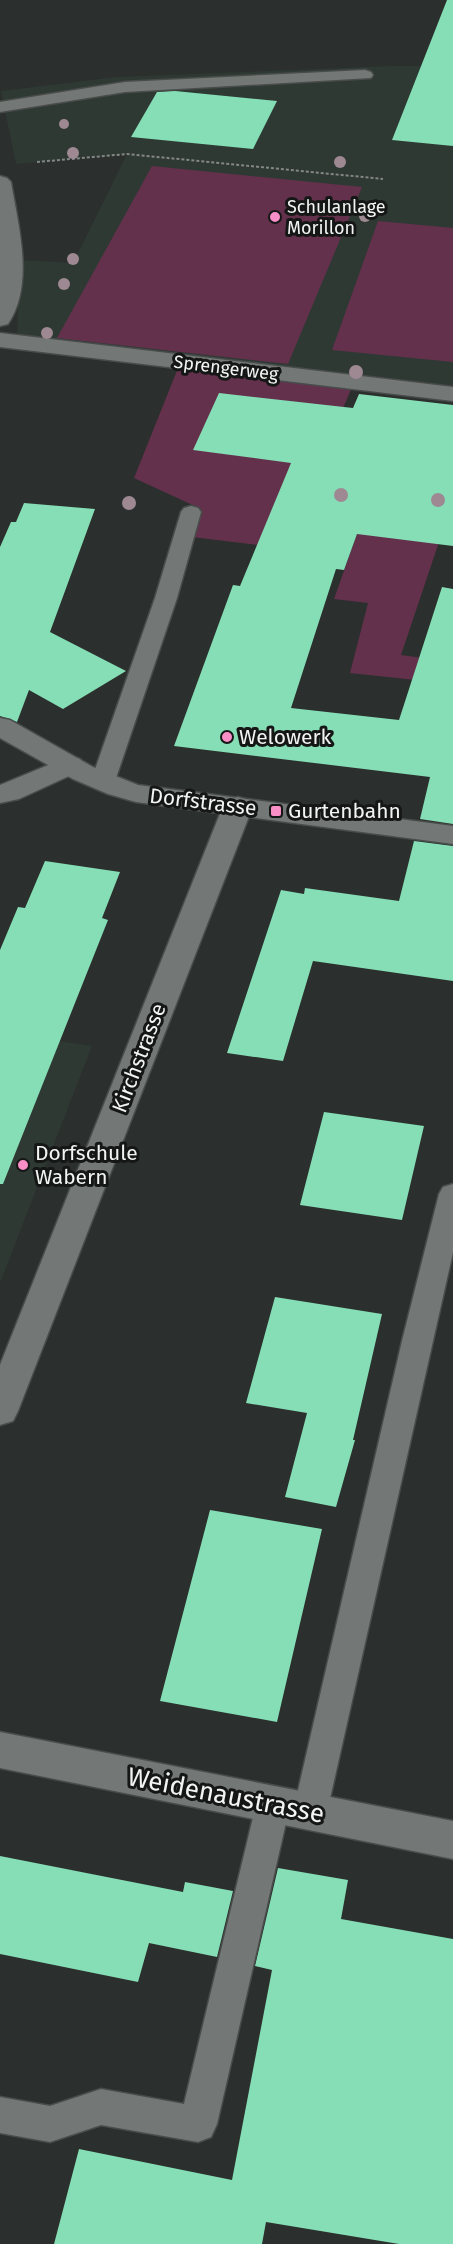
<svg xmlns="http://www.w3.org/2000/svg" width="453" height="2244" font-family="'Fira Sans',sans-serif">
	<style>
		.built { fill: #2f3934 }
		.green { fill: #63314c }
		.building { fill: #85deb5 }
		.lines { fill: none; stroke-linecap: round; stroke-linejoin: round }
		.lane-casing { stroke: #484c4a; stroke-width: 3 }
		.street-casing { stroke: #484c4a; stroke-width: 3 }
		.secondary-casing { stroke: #484c4a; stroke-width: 3 }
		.path { stroke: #838785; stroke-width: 2; stroke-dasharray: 3 2; stroke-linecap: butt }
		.lane { fill: #737876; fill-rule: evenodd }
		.street { fill: #737876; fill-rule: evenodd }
		.secondary { fill: #737876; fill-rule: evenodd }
		.tree { fill: #9e8993 }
		.poi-dot { fill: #fa8fc8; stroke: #151716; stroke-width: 2 }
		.labels { text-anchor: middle; stroke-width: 6; stroke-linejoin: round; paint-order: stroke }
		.far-poi-label { font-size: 18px; fill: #f1f4f2; stroke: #151716; text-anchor: start }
		.far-street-label { font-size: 18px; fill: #f1f4f2; stroke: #151716 }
		.poi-label { font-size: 21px; fill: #f1f4f2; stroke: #151716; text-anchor: start }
		.street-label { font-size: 21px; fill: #f1f4f2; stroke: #151716 }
		.near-street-label { font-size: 26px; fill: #f1f4f2; stroke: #151716 }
	</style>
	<rect width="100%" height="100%" fill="#2b2f2d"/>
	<path class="built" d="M390 66H453V393L17 342 19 260 73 263 127 154 16 164 1 91 116 77Z
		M0 1032 92 1046 0 1283Z"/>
	<path class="green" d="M152 166 362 187 288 364 57 338Z
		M378 221 453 228V362L332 350Z
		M178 368 352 387 331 437 441 536 401 655 453 662V684L350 673 368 603 334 599 357 534 378 517 258 545 192 537 199 508 134 478Z"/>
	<path class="building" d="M447 0H453V146L392 140Z
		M175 91 277 101 253 149 131 137 157 92Z
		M219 393 353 408 359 394 453 405V546L357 534 344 570 336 569 291 708 399 720 442 587 453 589V824L420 819 430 777 174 746 233 585 240 586 291 463 193 450Z
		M24 503 95 509 50 632 126 671 63 709 29 690 17 722 0 716V547L11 522H16Z
		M414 841 453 846V981L313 961 283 1061 227 1053 281 890 304 894 305 888 399 901Z
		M45 861 120 872 102 918 108 920 3 1184H0V950L18 907 25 908Z
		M324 1112 424 1126 402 1220 300 1205Z
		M275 1297 382 1314 353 1440H355L336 1507 285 1497 307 1413 246 1403Z
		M210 1510 322 1529 277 1722 160 1701Z
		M0 1856 183 1892 185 1882 233 1891 217 1957 149 1943 138 1982 0 1954Z
		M278 1868 348 1880 341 1919 453 1939V2244H399L266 2222 262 2244H54L79 2149 232 2180 272 1970 255 1966Z"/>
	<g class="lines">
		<g class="lane-casing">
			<path id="lane" d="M365 70 371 72 373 75 371 78 125 92 0 112V102L125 82Z
				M191 506 198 508 201 512 177 598 115 781 111 786 103 788 95 786 91 781 155 598 181 512 184 508Z
				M453 1184V1252L327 1812 322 1823 310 1827 298 1823 293 1812 402 1341 439 1194 443 1187Z
				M273 1790 285 1794 290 1805 217 2124 211 2137 198 2142 101 2125 50 2142 0 2133V2097L50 2106 101 2089 184 2104 256 1805 261 1794Z"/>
		</g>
		<g class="street-casing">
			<path id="street" d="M0 333 453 387V401L0 347Z
				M70 756 80 759 84 765 80 771 19 799 0 803V785Z
				M238 797 248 800 253 806 18 1411 13 1421 0 1425V1365L223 806 228 800Z
				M0 1732 453 1821V1859L0 1768Z"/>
		</g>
		<g class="secondary-casing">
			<path id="secondary" d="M0 176 7 178 11 182C18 225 35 284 8 324L0 326Z
				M0 718 10 720 93 767 138 785 453 826V844L136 802 108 794 73 779 0 738Z"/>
		</g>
		<path class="path" d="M37 162 127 154 383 179"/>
		<use href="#lane" class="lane"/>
		<use href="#street" class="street"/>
		<use href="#secondary" class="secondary"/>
	</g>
	<g class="tree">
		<circle cx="64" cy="124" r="5"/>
		<circle cx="73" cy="153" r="6"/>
		<circle cx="340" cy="162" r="6"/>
		<circle cx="365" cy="216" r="6"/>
		<circle cx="73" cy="259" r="6"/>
		<circle cx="64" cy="284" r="6"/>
		<circle cx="47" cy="333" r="6"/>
		<circle cx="356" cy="372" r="7"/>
		<circle cx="341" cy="495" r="7"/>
		<circle cx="438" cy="500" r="7"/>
		<circle cx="129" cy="503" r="7"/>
	</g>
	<g class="poi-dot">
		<circle cx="275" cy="217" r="6"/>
		<circle cx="227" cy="737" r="6"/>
		<rect x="270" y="805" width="12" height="12" rx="3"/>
		<circle cx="23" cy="1165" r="6"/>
	</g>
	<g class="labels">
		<g class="far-poi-label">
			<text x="287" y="213">Schulanlage<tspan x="287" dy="21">Morillon</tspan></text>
		</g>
		<g class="far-street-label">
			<text transform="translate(226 368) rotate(7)" y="6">Sprengerweg</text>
		</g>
		<g class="poi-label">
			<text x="239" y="744">Welowerk</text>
			<text x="288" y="818">Gurtenbahn</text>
			<text x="35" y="1160">Dorfschule<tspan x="35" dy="24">Wabern</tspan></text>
		</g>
		<g class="street-label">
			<text transform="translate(203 802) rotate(7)" y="7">Dorfstrasse</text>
			<text transform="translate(139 1058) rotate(-69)" y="7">Kirchstrasse</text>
		</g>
		<g class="near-street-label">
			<text transform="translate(226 1795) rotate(11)" y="9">Weidenaustrasse</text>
		</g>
	</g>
</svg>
